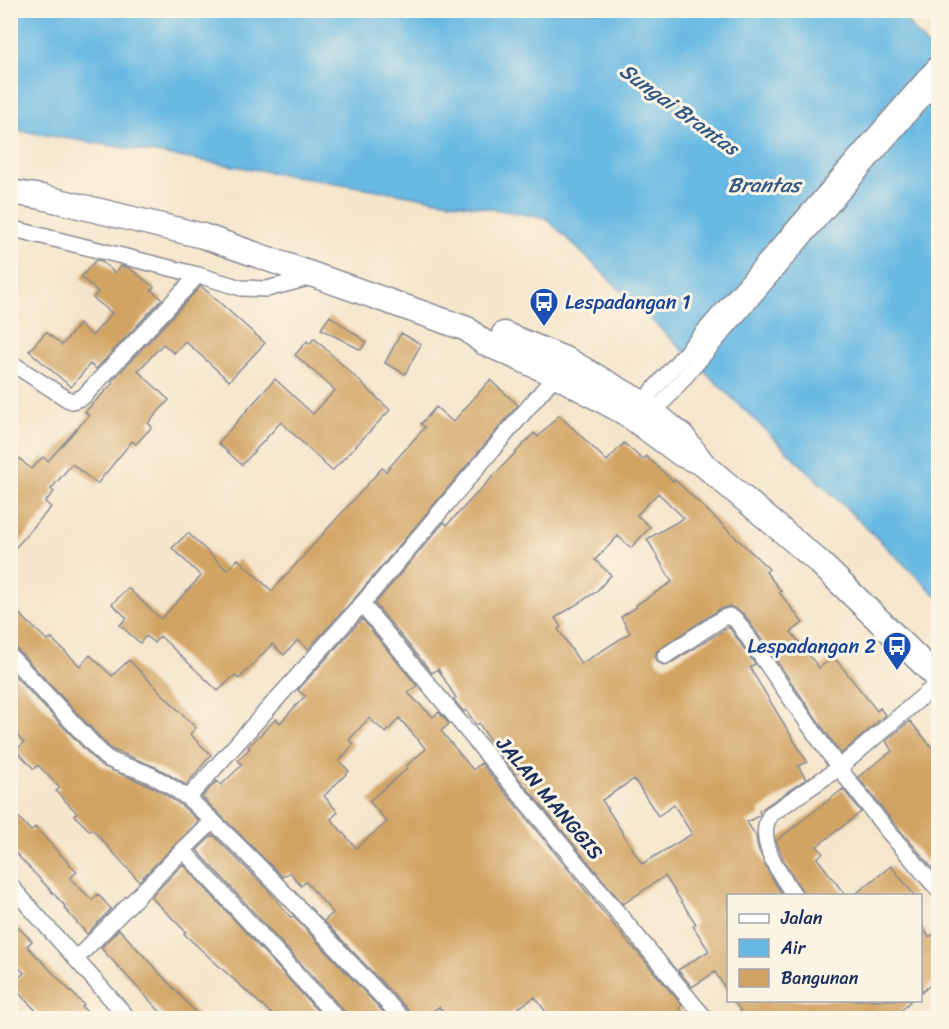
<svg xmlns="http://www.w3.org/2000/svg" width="949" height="1029" font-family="Sriracha,sans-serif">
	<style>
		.water { fill: #67b9e3; stroke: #4174a0; stroke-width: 1.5 }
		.building { fill: #d2a463; fill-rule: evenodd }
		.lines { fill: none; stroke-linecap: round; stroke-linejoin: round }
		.minor-casing { stroke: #888a94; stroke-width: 18 }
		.primary-casing { stroke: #888a94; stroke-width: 27 }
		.minor { stroke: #fff; stroke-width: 15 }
		.primary { stroke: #fff; stroke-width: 24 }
		.labels { text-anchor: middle; stroke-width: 6; stroke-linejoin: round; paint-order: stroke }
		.transit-label { font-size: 20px; fill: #164399; stroke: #fcf5e5; text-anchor: start }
		.street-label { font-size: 20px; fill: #1b2f5e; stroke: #fcf5e5 }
		.water-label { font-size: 21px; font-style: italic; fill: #325886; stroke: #fcf5e5 }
	</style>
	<rect width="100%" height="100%" fill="#fcf5e5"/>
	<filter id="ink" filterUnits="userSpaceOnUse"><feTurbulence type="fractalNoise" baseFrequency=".0167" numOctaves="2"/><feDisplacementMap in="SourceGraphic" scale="12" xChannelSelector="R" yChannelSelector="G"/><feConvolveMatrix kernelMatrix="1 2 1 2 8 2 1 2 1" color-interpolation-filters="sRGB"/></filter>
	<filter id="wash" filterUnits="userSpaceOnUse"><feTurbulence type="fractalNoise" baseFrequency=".008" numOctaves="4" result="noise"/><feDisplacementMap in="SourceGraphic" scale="24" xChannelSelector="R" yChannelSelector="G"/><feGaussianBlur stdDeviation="1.35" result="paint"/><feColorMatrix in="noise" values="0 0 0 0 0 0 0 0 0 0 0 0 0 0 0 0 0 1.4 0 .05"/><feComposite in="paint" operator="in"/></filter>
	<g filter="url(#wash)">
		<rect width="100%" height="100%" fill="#f5e5cb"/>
		<path class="water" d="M10 11H898L938 59V597L546 218 11 129Z"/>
		<g id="blocks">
			<path class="building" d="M96 260 101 261 115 273 121 266 129 268 154 287 151 290 162 299 96 369 90 364 71 387 29 351 46 332 62 345 79 324 92 336 112 313 93 298 98 292 81 277Z
				M201 286 265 343 229 381 185 341 174 353 163 344 138 371 169 400 148 423 152 427 136 444 132 441 97 484 72 464 51 489 54 492 45 502 51 507 10 554V450L31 469 43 457 48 461 89 415 85 412 113 383 111 382Z
				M330 316 366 342 361 350 321 329Z
				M401 333 421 344 405 374 385 363Z
				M314 338 390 410 332 471 281 422 242 465 218 443 275 379 313 414 335 390 295 355 307 341 310 344Z
				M490 380 518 405 355 598 308 649 298 640 284 655 272 644 239 679 235 675 218 691 160 636 154 643 146 636 140 643 120 625 127 618 112 604 128 588 161 619 201 576 172 548 188 533 227 570 238 559 272 591 382 468 386 471 425 427 421 424 436 407 453 422Z
				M559 415 607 461 624 443 643 460 646 456 673 481 674 479 769 569 766 572 781 591 779 592 803 623 791 632 819 668 834 657 877 711 880 708 885 715 841 754 744 614 730 606 718 610 657 651 655 656 657 662 666 666 729 627 755 664 750 668 807 762 798 766 806 779 766 806 759 811 760 815 747 822 756 836 758 848 768 871 783 896H729V994L715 972 692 987 678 970 709 951 693 926 696 924 665 876 623 904 496 751 479 723 476 725 466 710 464 712 454 700 456 698 438 669 432 673 375 604 444 522 447 525 534 433 538 437ZM658 493 684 518 647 539 672 582 636 605 637 607 621 617 630 633 581 664 558 629 561 627 555 618 596 592 611 575 595 560 618 536 631 548 650 527 637 515ZM634 779 658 816 674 805 692 834 642 864 602 800Z
				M10 605 48 641 51 638 80 666 90 655 112 676 129 660 196 728 190 734 211 755 186 785 158 768 111 749 17 649 10 647Z
				M362 619 417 686 408 693 433 717 439 712 449 724 441 731 473 770 481 763 631 946H632L682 1005 679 1008 686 1018H550L535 997 503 1018H447L439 1007 422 1018H411L409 1011 324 921 333 913 306 882 301 886 290 872 283 877 202 797 217 781 221 785 242 765 238 760 250 748 248 747 276 719 280 723 305 696 298 690ZM369 718 386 733 399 718 426 749 406 766 408 768 369 801 387 822 356 848 331 819 338 812 324 796 349 771 339 761 354 744 349 740Z
				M10 671 100 765 155 788 182 806 199 821 139 881 92 829 90 831 74 815 77 813 56 791 60 788 38 765 34 769 16 750 24 743 10 728Z
				M910 721 939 756V876L894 823 858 777 892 751 886 741Z
				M843 789 861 812 817 846 823 853 817 858 846 896H805L785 863 776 841Z
				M10 808 31 831 35 827 77 872 70 878 92 900 98 894 111 909 87 934 64 908 65 906 10 847Z
				M213 835 268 890 291 918 293 916 389 1018H346L344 1011 197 850Z
				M183 864 324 1018H276L184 934 186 932 151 897Z
				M891 866 915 896H853Z
				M921 925 929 937 939 931V977L921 993Z
				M18 927 32 941 27 946 84 1005 82 1007 93 1018H43L11 985 24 973 12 961 10 962V929L13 932Z
				M119 929 201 1018H166L101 948Z
				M733 1000H911L895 1018H745Z"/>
		</g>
	</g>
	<g filter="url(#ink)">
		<use href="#blocks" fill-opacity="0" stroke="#888a94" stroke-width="1.5"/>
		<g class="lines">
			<g class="minor-casing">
				<path id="minor" d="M10 228 198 275 241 288 267 289 316 276
					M10 362 67 399 72 401 83 397 198 275
					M642 403 938 62
					M654 413 938 81
					M362 604 705 1018
					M10 656 105 757C117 765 128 766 141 771 158 777 173 788 188 798L362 604 560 370
					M665 656 723 618 729 616 736 620 839 768 886 829 938 890
					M188 798C264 867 332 944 402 1018
					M183 850 213 821
					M10 885 128 1018
					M795 896C780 875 754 838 771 814L839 768 938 683
					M76 959 183 850 337 1018"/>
			</g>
			<g class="primary-casing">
				<path id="primary" d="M10 192 42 197 203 236 467 329 483 342 556 375 627 414 681 454 703 464
					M504 334 567 360 642 403 654 413 682 436 703 464 819 562 938 678"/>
			</g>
			<use href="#minor" class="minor"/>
			<use href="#primary" class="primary"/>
		</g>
	</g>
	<defs>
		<g id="bus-pin" transform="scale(1.5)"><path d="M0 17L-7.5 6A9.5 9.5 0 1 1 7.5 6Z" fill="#1a4fb4" stroke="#fcf5e5"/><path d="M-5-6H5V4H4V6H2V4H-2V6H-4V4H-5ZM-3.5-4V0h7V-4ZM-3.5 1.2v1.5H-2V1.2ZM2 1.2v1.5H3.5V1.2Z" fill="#fff"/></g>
	</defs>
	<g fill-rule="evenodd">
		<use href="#bus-pin" x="544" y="302"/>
		<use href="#bus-pin" x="897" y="646"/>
	</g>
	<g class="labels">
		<g class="transit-label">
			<text x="565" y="309">Lespadangan 1</text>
			<text x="876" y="653" text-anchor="end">Lespadangan 2</text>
		</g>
		<g class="street-label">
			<text transform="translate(550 798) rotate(50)" y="7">JALAN MANGGIS</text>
		</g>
		<g class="water-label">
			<text transform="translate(679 109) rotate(36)" y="7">Sungai Brantas</text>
			<text x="764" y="192">Brantas</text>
		</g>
	</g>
	<rect width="949" height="1029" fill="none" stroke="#fcf5e5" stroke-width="36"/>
	<rect x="727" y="894" width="195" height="108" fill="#fcf5e5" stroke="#a2a6af" stroke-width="1.5"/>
	<rect x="739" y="914" width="30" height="9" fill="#ffffff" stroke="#a2a6af" stroke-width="1.5"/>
	<text x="781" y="924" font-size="18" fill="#1b2f5e">Jalan</text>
	<rect x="739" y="939" width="30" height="18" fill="#67b9e3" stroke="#a2a6af" stroke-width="1.5"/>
	<text x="781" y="954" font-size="18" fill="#1b2f5e">Air</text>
	<rect x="739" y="969" width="30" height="18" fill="#d2a463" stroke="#a2a6af" stroke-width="1.5"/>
	<text x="781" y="984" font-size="18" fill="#1b2f5e">Bangunan</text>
</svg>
